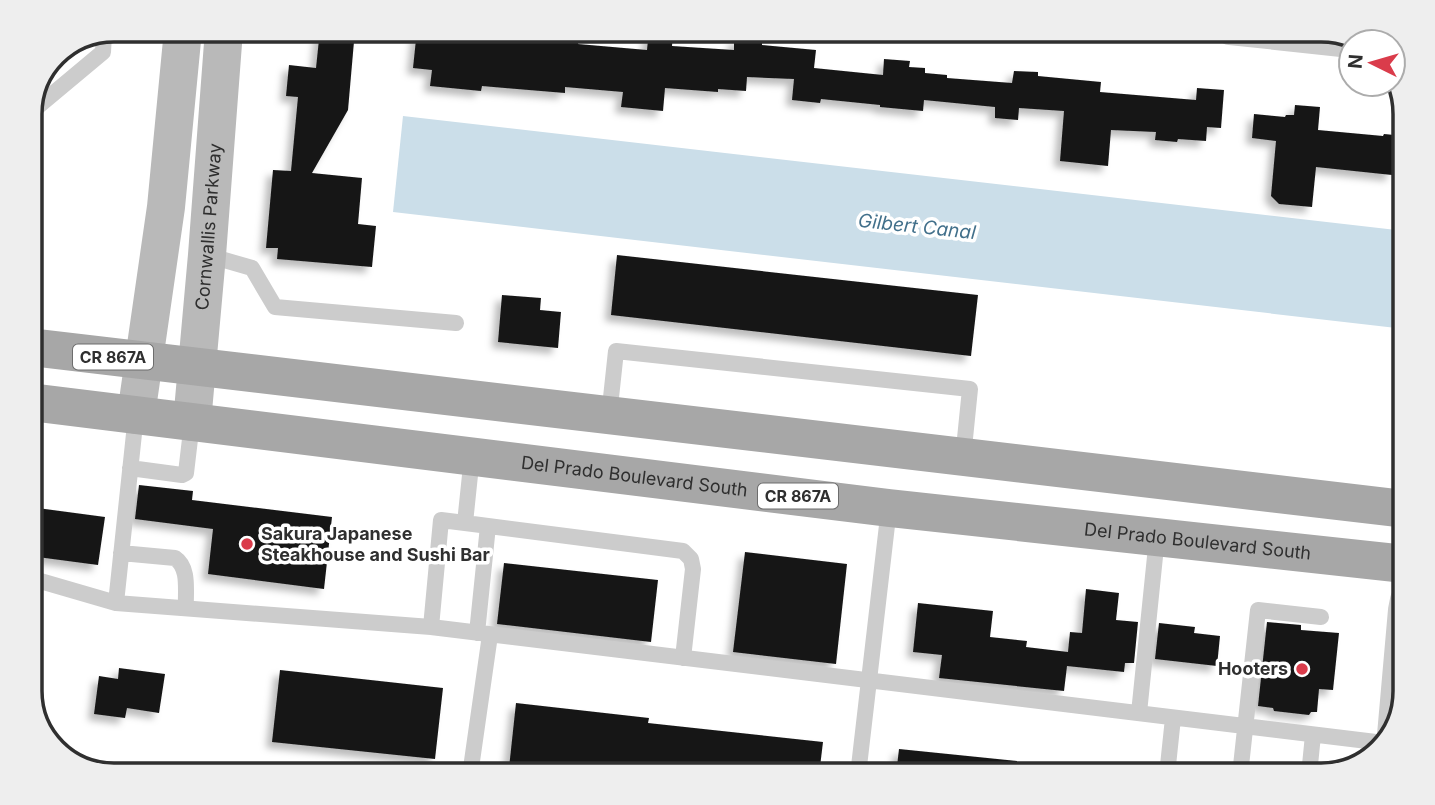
<svg xmlns="http://www.w3.org/2000/svg" width="1435" height="805" font-family="Inter,sans-serif">
	<style>
		.water { fill: #cbdee9 }
		.building { fill: #161616; filter: url(#shadow) }
		.lines { fill: none; stroke-linecap: round; stroke-linejoin: round }
		.lane { stroke: #ccc; stroke-width: 16 }
		.street { stroke: #ccc; stroke-width: 30 }
		.secondary { stroke: #b9b9b9; stroke-width: 38 }
		.primary { stroke: #a7a7a7; stroke-width: 38 }
		.poi-dot { fill: #da3c4b; stroke: #fff; stroke-width: 2.5 }
		.labels { text-anchor: middle; stroke-width: 7; stroke-linejoin: round; paint-order: stroke }
		.shield { fill: #fff; stroke: #6d6d6d; stroke-width: 2 }
		.shield-label { font-size: 16px; font-weight: bold; fill: #2f2f2f }
		.street-label { font-size: 18px; fill: #2f2f2f; stroke: #fff }
		.poi-label { font-size: 18px; font-weight: bold; fill: #2f2f2f; stroke: #fff; text-anchor: start }
		.water-label { font-size: 19px; font-style: italic; fill: #42708b; stroke: #fff }
		.rim { fill: none; stroke: #2f2f2f; stroke-width: 3.5 }
	</style>
	<defs>
		<filter id="shadow"><feDropShadow dx="-6" dy="6" stdDeviation="3.5" flood-color="#0004"/></filter>
	</defs>
	<rect width="100%" height="100%" fill="#fff"/>
	<path class="water" d="M403 116 1405 231V329L393 212Z"/>
	<path class="building" d="M320 30H355L348 110 312 173 362 178 358 224 376 226 372 267 277 259 278 248H266L273 170 291 171 298 97 286 96 289 65 316 68Z
		M417 30H580L578 44 647 50 649 30H657L673 31 672 46 734 50V38L762 40V45L816 50 814 68 883 75 884 59 910 61 909 67 925 68V73L947 75V78L1012 83 1014 71 1038 72V76L1101 82 1100 92 1196 100 1197 88 1224 90 1221 128 1207 127 1206 141 1178 139 1177 142 1155 140 1156 132 1111 130 1108 166 1060 161 1064 111 1019 108 1018 120 995 118V107L924 100 923 111 880 107V105L821 99 820 103 792 100 794 79 747 77 746 91 718 89V92L665 88 663 111 621 107 623 92 565 87V93L482 86 481 91 430 86 432 70 413 68Z
		M1295 105 1320 107 1318 130 1383 136 1384 134 1405 136V162L1393 161 1392 175 1316 167 1312 207 1279 204 1271 196 1276 141 1252 138 1254 114 1285 117 1286 115H1294Z
		M617 255 978 295 971 356 611 315Z
		M502 295 541 298 540 310 561 312 558 348 498 342Z
		M139 485 193 491 192 500 332 517 324 589 208 574 213 529 135 519Z
		M30 507 105 517 98 565 30 556Z
		M745 552 847 564 836 664 733 652Z
		M504 563 658 580 651 642 497 624Z
		M1086 589 1119 593 1116 620 1138 622 1134 663H1125L1124 672 1067 666 1064 691 939 678 942 655 913 652 918 603 993 611 990 637 1027 641 1026 647 1068 652 1070 632 1082 633Z
		M1267 622 1301 625V630L1339 633 1333 690 1319 689 1317 712H1311L1309 715 1274 711 1273 708 1258 706Z
		M1159 623 1195 627 1194 633 1220 636 1217 666 1155 659Z
		M119 668 165 674 159 713 127 708 125 718 94 714 99 676 118 679Z
		M280 670 443 688 435 759 272 742Z
		M516 703 649 718 648 723 823 742 819 775H572L509 768Z
		M899 749 1017 761V775H896Z"/>
	<g class="lines">
		<path class="lane" d="M30 113 103 52 104 34
			M207 255 252 268 275 307 456 323
			M609 416 616 351 970 389 963 458
			M130 468 182 475 186 473 192 422
			M465 523 683 551 691 559 693 569 683 658
			M121 553 175 558C190 568 185 592 186 608
			M30 578 116 603 431 627 1384 743
			M116 603 136 415
			M431 627 441 520 465 523 472 456
			M477 633 488 526
			M1139 713 1157 537
			M470 775 490 635
			M858 775 889 508
			M1167 775 1173 718
			M1240 775 1258 610 1321 617
			M1309 775 1313 735"/>
		<path class="street" d="M1230 30 1351 43
			M1392 735 1403 610 1405 600"/>
		<g class="secondary">
			<path d="M136 415 166 207 183 30"/>
			<path id="s1" d="M192 422 207 255 224 30"/>
		</g>
		<g class="primary">
			<path d="M30 347 1405 509"/>
			<path id="s2" d="M30 402 889 508 1405 564"/>
		</g>
	</g>
	<g class="poi-dot">
		<circle cx="247" cy="544" r="7"/>
		<circle cx="1302" cy="669" r="7"/>
	</g>
	<g class="labels">
		<g class="shield">
			<rect x="73" y="344.5" width="80" height="25" rx="5"/>
			<rect x="758" y="483.5" width="80" height="25" rx="5"/>
		</g>
		<g class="shield-label">
			<text x="113" y="363">CR 867A</text>
			<text x="798" y="502">CR 867A</text>
		</g>
		<g class="street-label">
			<text dy="6" stroke="none"><textPath href="#s1" startOffset="196">Cornwallis Parkway</textPath></text>
			<text dy="6" stroke="none"><textPath href="#s2" startOffset="609">Del Prado Boulevard South</textPath></text>
			<text dy="6" stroke="none"><textPath href="#s2" startOffset="1176">Del Prado Boulevard South</textPath></text>
		</g>
		<g class="poi-label">
			<text x="261" y="540">Sakura Japanese<tspan x="261" dy="21">Steakhouse and Sushi Bar</tspan></text>
			<text x="1288" y="675" text-anchor="end">Hooters</text>
		</g>
		<g class="water-label">
			<text transform="translate(917 226) rotate(6)" y="7">Gilbert Canal</text>
		</g>
	</g>
	<path d="M0 0H1435V805H0ZM114 42H1321A72 72 0 0 1 1393 114V691A72 72 0 0 1 1321 763H114A72 72 0 0 1 42 691V114A72 72 0 0 1 114 42Z" fill="#eee" fill-rule="evenodd"/>
	<path class="rim" d="M114 42H1321A72 72 0 0 1 1393 114V691A72 72 0 0 1 1321 763H114A72 72 0 0 1 42 691V114A72 72 0 0 1 114 42Z"/>
	<g transform="translate(1372 63) rotate(275)"><circle r="33" fill="#ffffff" stroke="#acacac" stroke-width="2"/>
	<path d="M0-5L12 26L0 18L-12 26Z" fill="#da3c4b"/>
	<text y="-10" font-size="19" font-weight="bold" text-anchor="middle" fill="#2f2f2f">N</text>
	</g>
</svg>
